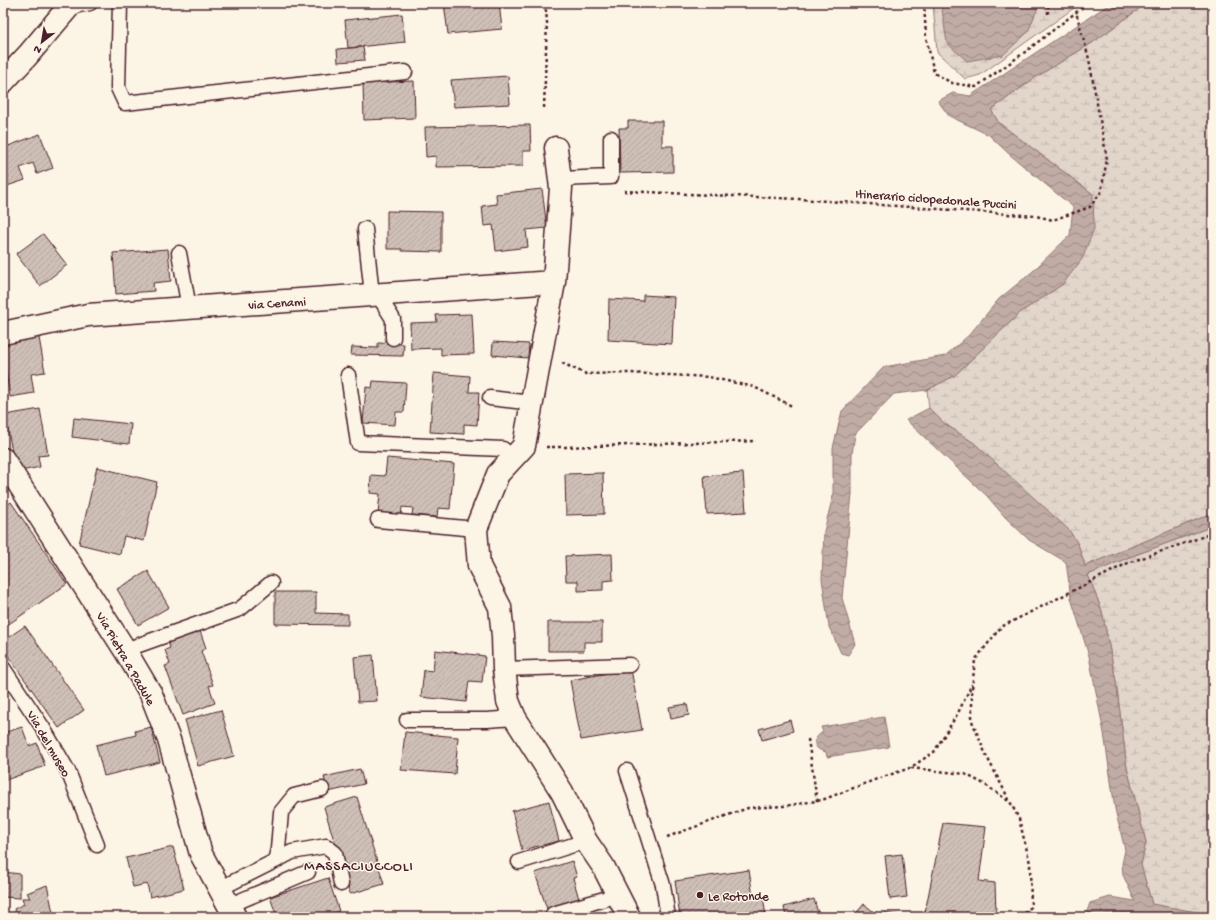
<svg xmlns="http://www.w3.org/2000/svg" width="1216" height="920" font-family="'Gochi Hand',sans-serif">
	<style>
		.wetland { fill: url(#wetland-marsh); stroke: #967a7a }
		.water { fill: url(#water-waves); stroke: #917474 }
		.building { fill: url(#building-hatch); stroke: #4a1f2b }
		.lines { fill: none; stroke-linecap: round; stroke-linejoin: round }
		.service-casing { stroke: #4a1f2b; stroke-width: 17 }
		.minor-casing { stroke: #4a1f2b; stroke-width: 25 }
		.tertiary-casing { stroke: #4a1f2b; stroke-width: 25 }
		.path { stroke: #4a1f2b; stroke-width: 2.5; stroke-dasharray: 3 3; stroke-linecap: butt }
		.service { stroke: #fcf5e5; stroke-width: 14 }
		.minor { stroke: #fcf5e5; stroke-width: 22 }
		.tertiary { stroke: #fcf5e5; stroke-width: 22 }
		.poi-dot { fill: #4a1f2b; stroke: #fcf5e5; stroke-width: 1.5 }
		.labels { text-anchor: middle; stroke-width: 3; stroke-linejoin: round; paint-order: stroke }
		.street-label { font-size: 13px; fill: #4a1f2b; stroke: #fcf5e5 }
		.poi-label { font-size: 13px; fill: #4a1f2b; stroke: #fcf5e5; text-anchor: start }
		.quarter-label { font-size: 15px; letter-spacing: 1px; fill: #4a1f2b; stroke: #fcf5e5 }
	</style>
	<defs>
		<pattern id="wetland-marsh" width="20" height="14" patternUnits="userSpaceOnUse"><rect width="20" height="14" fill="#e2d5ca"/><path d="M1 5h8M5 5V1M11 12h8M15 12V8" fill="none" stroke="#c3b6ae"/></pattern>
		<pattern id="water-waves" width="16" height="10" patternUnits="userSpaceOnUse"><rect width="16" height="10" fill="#c0aca5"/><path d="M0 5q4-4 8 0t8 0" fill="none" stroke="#9e8b87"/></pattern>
		<pattern id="building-hatch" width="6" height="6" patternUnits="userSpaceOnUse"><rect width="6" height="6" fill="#cfc0b7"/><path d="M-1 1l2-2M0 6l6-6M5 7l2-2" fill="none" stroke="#b3a59e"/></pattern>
	</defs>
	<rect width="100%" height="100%" fill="#fcf5e5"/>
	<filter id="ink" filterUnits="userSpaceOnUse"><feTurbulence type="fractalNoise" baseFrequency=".025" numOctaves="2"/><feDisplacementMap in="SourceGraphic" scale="8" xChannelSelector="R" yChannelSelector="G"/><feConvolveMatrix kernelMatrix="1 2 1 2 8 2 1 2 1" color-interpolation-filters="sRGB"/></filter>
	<g filter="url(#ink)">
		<path class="wetland" d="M933 3H1081L980 75 965 79 937 52Z
			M1147 3H1213V513L1085 566 1078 544 974 443 945 424 929 408 927 390 954 376 1021 312 1063 284 1093 194 999 123 991 110 1036 77 1092 43Z
			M1213 526V915L1152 905 1141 865 1146 842 1127 768 1116 681 1102 611 1088 575 1127 558Z"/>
		<path class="water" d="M941 3H1038V7L1028 32 1003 55 967 61 947 43Z
			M1111 3H1147L1092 43 1036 77 991 110 999 123 1093 194 1094 229 1082 259 1063 284 1021 312 954 376 927 390 894 394 855 434 852 454V494L842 598 855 644 848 655 841 653 829 627 822 579 824 531 833 496V448L842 411 884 367 945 356 969 335 999 299 1032 272 1070 235 1073 207 1009 154 989 135 949 116 938 101 953 93 970 96Z
			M929 408 945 424 974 443 1069 530 1078 544 1085 566 1213 513V526L1127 558 1088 575 1102 611 1116 681 1127 768 1146 842 1141 865 1152 904 1213 915V917H1085L1090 903 1110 897 1135 901 1123 875 1122 864 1125 850 1115 809 1104 733 1089 656 1071 598 1066 562 1029 540 1005 517 987 496 906 420Z
			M884 717 889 747 827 757 826 752C812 749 811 739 823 732L821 727Z"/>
		<path class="building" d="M444 3H499L502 29 448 34Z
			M402 14 405 42 348 48 345 20Z
			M363 47 365 60 338 62 337 49Z
			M508 76 510 104 454 107 451 80Z
			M414 81 415 118 364 120 363 83Z
			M628 121H662V146H673V172L620 173 619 128H628Z
			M530 125 531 151H523V166L436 167V156L426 157 425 127Z
			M40 134 53 168 37 174 33 163 20 168 25 180 7 186 3 177V148Z
			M542 189 547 228 526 230 528 247 496 251 493 225 484 226 482 206 497 204 496 194Z
			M387 211 441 212V252L402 251V249H387Z
			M43 234 67 265 40 286 16 254Z
			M168 249 171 281 153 283 154 291 116 294 113 253Z
			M643 295 674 297 672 344 608 340 609 299 643 301Z
			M472 314 474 354 441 355V348L411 349 410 323 437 322 436 315Z
			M38 332 45 372 31 374 34 393 10 397 3 353V338Z
			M493 342 529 344 528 358 492 355Z
			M378 343 404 344 403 356 351 355 352 347 378 348Z
			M434 373 470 376 469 392H479L477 425 464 424V434L430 432Z
			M373 381 406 383 404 412H396L395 425 363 423 366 387 372 388Z
			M40 409 48 455 38 456 40 467 16 472 5 415Z
			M74 418 131 424 129 444 72 437Z
			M387 458 454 464 450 509 438 508 437 517 412 515 413 508 402 507 401 517 378 514 380 494 370 493 371 475 385 476Z
			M97 467 157 482 144 541 124 536 120 554 79 544Z
			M603 473 604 514 566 515 565 474Z
			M743 473 746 512 707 514 704 476Z
			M11 502 67 584 3 628V508Z
			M612 554 613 580 603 581V590L578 591V581H566L565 556Z
			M148 571 169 607 138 625 117 589Z
			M275 592H316V613L348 614V625L275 624Z
			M548 622H602V642H584V651H548Z
			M198 625 206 648 201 651 213 685 209 686 215 703 183 715 165 666 170 664 165 650 170 648 166 636Z
			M25 626 84 710 59 728 3 649V641Z
			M435 650 485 656 482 682 469 681 466 702 421 697 424 670 433 671Z
			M373 655 377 701 358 702 354 657Z
			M631 669 642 730 581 740 570 680Z
			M687 704 689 715 671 719 669 707Z
			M221 710 234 756 198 766 185 720Z
			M790 720 793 731 762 740 759 729Z
			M22 727 29 746 37 743 45 766 3 781V733Z
			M151 727 160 762 104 776 96 745 136 735 135 731Z
			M405 732 458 737 455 774 401 770Z
			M360 769 364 784 328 792 324 777Z
			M357 797 384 884 350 894 324 807Z
			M549 801 559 841 522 850 512 811Z
			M943 823 986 827 979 881 995 883 996 913 958 915V917H924Z
			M173 847 184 889 150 897 147 884 133 887 126 858Z
			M902 854 907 897 890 899 885 856Z
			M572 861 577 877 573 878 579 899 547 909 535 873Z
			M749 870 753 897 763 896 766 917H680L675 881Z
			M3 872 20 874V898L3 897Z
			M328 878 339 911 322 917H277L270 897Z
			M47 885 54 917H17L14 909 24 904 22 898H30L27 893Z
			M814 899 819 917H786L784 907Z
			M864 904 880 917H853Z
			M885 913 907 917H885Z"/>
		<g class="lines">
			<g class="service-casing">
				<path id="service" d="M120 3 118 88 125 103 405 72
					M69 7 90 3
					M559 179 611 177V138
					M365 229 372 295
					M179 253 189 308
					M378 295 393 319V338
					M348 375 358 443 503 449 512 458
					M490 398 532 403
					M378 520 476 529
					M125 650 240 609 271 583
					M3 668 43 728 68 771 97 845
					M504 669 630 665
					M407 720H487L515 718
					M627 771 663 885 668 917
					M275 861 292 852 326 846 335 853 341 884
					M519 862 586 841
					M219 889 275 861 278 849 281 812 294 796 322 789
					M228 906 308 872
					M553 914 618 895"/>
			</g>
			<g class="minor-casing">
				<path id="minor" d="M556 148 561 188 554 282 524 446 498 474 476 529 479 566 500 607 503 636 504 669 508 701 515 718 562 792 586 841 603 866 629 917
					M3 333 88 315 554 282"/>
			</g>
			<g class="tertiary-casing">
				<path id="tertiary" d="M3 82 28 55 72 3
					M3 459 125 650 151 694 169 740 201 854 235 917"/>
			</g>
			<path class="path" d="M924 3 926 37 934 73 952 83 976 87 1025 52 1088 3
				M1048 14V3
				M544 108 547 21 545 3
				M624 191 799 199 1036 216 1053 220 1090 207 1101 192 1107 159 1089 59 1076 12
				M562 363 586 374 630 373 709 377 754 387 792 406
				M546 447H564L756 441
				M808 739 817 801
				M911 768 965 774 984 784 1010 802
				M667 837 748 808 784 806 822 800 877 779 910 768 934 752 958 713 972 684
				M1020 917 1031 907 1030 863 1019 819 986 755 972 721V689L975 660 1001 627 1128 563 1213 533"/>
			<use href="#service" class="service"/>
			<use href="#minor" class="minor"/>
			<use href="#tertiary" class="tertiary"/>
		</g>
	</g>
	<circle class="poi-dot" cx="700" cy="895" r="4"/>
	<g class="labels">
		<g class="street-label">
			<text transform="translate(936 198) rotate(4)" y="5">Itinerario ciclopedonale Puccini</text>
			<text transform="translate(277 302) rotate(-4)" y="5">via Cenami</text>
			<text transform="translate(127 658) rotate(60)" y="5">Via Pietra a Padule</text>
			<text transform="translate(50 743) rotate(60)" y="5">Via del museo</text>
		</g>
		<g class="poi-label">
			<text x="708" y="900">Le Rotonde</text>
		</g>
		<g class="quarter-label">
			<text x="359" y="870">MASSACIUCCOLI</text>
		</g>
	</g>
	<rect width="1216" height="920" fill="none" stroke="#fcf5e5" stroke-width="16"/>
	<rect x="8" y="8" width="1200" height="904" fill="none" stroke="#4a1f2b" stroke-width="1.5" filter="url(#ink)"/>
	<g transform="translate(42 42) rotate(211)" stroke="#fcf5e5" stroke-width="3" paint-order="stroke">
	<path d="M0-3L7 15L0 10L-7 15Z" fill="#4a1f2b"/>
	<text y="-6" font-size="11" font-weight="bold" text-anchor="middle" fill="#4a1f2b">N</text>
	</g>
</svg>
